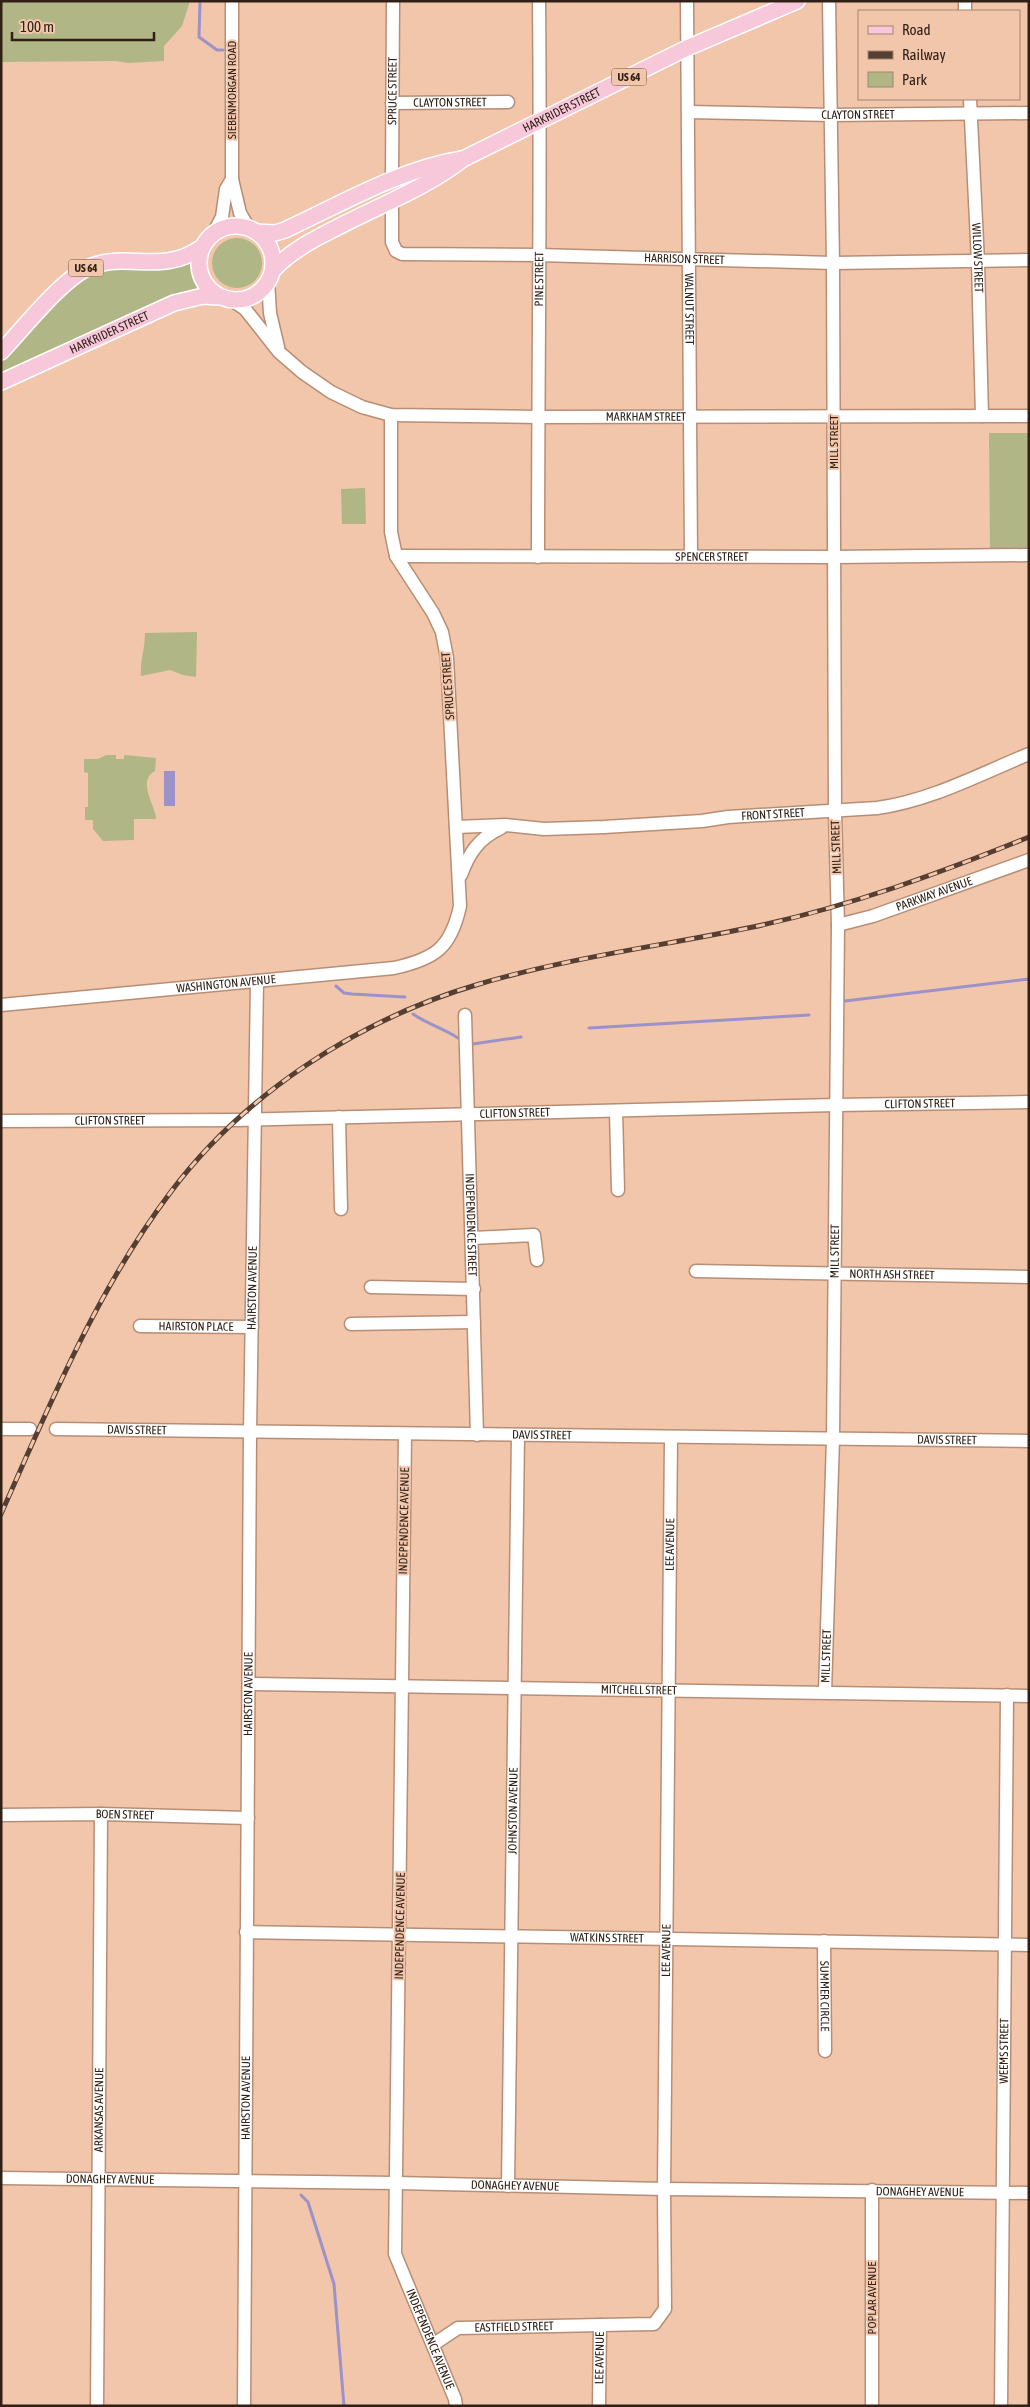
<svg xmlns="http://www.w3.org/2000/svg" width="1030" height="2407" font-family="'Asap Condensed',sans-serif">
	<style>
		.green { fill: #b0b686 }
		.water { fill: #9c91c9 }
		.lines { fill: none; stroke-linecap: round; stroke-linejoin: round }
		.stream { stroke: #9c91c9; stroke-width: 3 }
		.minor-casing { stroke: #b78e75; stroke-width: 15 }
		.major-casing { stroke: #fff; stroke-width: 18 }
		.minor { stroke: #fff; stroke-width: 12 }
		.major { stroke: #f7c7da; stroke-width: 15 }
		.rail-casing { stroke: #553f32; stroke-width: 5 }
		.rail { stroke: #f2c6ab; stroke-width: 3; stroke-dasharray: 9; stroke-linecap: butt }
		.labels { text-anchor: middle; stroke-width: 4; stroke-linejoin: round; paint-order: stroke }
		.shield { fill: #f2c6ab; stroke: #6a5243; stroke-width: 1 }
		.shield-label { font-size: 11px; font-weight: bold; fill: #302016 }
		.street-label { font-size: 12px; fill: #302016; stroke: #f2c6ab }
	</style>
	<rect width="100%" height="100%" fill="#f2c6ab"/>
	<path class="green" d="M1 1H190L182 26 164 46V61L128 63 116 61 1 62Z
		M212 263a25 25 0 1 1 50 0a25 25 0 1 1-50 0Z
		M193 262 194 276 200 289 183 293 1 377V363C23 340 69 278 98 271 130 264 159 272 193 262Z
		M989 433H1029V549H990Z
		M365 488 366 524H342L341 489Z
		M197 632 196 677 183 675 170 670 141 676C140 660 145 649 145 633Z
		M106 755H116V759H124V755L156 758 155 771C136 781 156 806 156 819H134V840L103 841 93 829V820H85V807H88V773L84 772V759H98Z"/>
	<path class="water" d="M164 771H175V806H164Z"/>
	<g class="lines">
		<path class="stream" d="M200 1 199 37 217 50H223
			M336 986 344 993 352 994 405 997
			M845 1001 1029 979
			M413 1014C427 1024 443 1028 458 1038
			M589 1028 809 1015
			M473 1044 521 1037
			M301 2195 308 2202 334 2284 344 2406"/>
		<g class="minor-casing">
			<g id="minor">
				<path d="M232 1V179L240 213 248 227"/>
				<path id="s1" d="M687 1 691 556"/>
				<path d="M965 1V11"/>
				<path id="s2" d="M970 99 978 262 982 416"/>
				<path id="s3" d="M392 103 508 102"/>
				<path id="s4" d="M688 112 831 115 1029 113"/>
				<path id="s5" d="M392 181 393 1"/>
				<path id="s6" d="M392 199V242L396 251 402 254 538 255 833 263 1029 260"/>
				<path d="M213 234 222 217 226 189 232 179"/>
				<path d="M268 281 270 313 278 347"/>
				<path id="s7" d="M230 299 245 309 279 352 302 372 331 392 362 407 391 415 538 417 1029 416"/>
				<path id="s8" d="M396 556 833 557 1029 555"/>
				<path id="s9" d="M538 557C538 372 541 186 539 1"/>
				<path id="s10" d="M456 827 506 825 544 829 604 827 702 821 728 817 877 808C930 801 980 774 1029 754"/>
				<path d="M461 875C469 853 479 838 501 828"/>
				<path id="s11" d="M838 925 873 916 1029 860"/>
				<path id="s12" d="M1 1005 394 968C435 959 451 948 460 906L447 658 442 632 433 613 396 556 391 532V415"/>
				<path id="s13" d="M465 1015 477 1435"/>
				<path d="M616 1111 618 1190"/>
				<path d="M339 1117 341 1209"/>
				<path id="s14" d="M1 1121 238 1120 836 1105 1029 1102"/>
				<path d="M472 1238 534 1235 537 1260"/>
				<path id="s15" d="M696 1271 1029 1277"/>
				<path d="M371 1287 474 1289"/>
				<path d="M351 1324 474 1322"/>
				<path id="s16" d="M140 1326 252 1327"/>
				<path d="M1 1429H30"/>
				<path id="s17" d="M56 1429 1029 1441"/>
				<path id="s18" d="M405 1435 395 2254 455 2399 456 2406"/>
				<path id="s19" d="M249 1684 1029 1696"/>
				<path id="s20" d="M825 1692 833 1439 838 925 835 812 833 263 829 1"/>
				<path id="s21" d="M1 1815 101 1814 248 1818"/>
				<path id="s22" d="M246 1932 1029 1945"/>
				<path id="s23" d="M824 1941 825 2051"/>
				<path id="s24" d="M1 2178 396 2183 664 2189 1029 2193"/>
				<path id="s25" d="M508 2186 518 1435"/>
				<path id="s26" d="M434 2344 458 2328 600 2325"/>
				<path id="s27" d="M97 2406 101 1814"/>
				<path id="s28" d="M244 2406 250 1432 257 981"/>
				<path id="s29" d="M599 2406 600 2325 654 2324 665 2309 664 2189 671 1438"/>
				<path d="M872 2406V2190"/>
				<path id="s30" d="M1001 2406 1007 1695"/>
			</g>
		</g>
		<g class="major-casing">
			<g id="major">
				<circle cx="236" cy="263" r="37"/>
				<path d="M256 232 275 233 285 230C341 204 400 169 462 159"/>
				<path id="s31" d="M273 270C291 251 312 240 336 228 378 206 426 188 463 159L687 48 797 1"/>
				<path d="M1 352C23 329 64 276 92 266 129 252 163 275 202 247"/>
				<path id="s32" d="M1 382 174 303 203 296 219 297"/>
			</g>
		</g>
		<use href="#minor" class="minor"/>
		<use href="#major" class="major"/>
		<g class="rail-casing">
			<path id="rail" d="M1 1514C50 1404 97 1290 170 1193 244 1094 358 1020 476 985 566 958 661 946 753 927 848 907 940 873 1029 837"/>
		</g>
		<use href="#rail" class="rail"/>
	</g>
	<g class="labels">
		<g class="shield">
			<rect x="611.5" y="68.5" width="35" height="17" rx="4"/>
			<rect x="68.5" y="259.5" width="35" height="17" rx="4"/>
		</g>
		<g class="shield-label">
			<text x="629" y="81">US 64</text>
			<text x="86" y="272">US 64</text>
		</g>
		<g class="street-label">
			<text transform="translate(232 90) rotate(-90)" y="4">SIEBENMORGAN ROAD</text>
			<text dy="4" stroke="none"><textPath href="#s5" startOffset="90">SPRUCE STREET</textPath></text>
			<text dy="4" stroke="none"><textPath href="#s3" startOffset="58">CLAYTON STREET</textPath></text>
			<text dy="4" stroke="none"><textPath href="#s31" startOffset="331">HARKRIDER STREET</textPath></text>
			<text dy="4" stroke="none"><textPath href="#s4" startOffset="170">CLAYTON STREET</textPath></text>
			<text dy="4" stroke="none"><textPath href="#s2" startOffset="159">WILLOW STREET</textPath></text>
			<text dy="4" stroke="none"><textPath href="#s6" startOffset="342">HARRISON STREET</textPath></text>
			<text dy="4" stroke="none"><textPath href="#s9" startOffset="278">PINE STREET</textPath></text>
			<text dy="4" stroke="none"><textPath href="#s1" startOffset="308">WALNUT STREET</textPath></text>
			<text dy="4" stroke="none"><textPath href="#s32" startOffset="119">HARKRIDER STREET</textPath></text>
			<text dy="4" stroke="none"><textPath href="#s7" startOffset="458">MARKHAM STREET</textPath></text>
			<text transform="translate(834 442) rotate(-90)" y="4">MILL STREET</text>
			<text dy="4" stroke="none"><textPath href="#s8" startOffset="316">SPENCER STREET</textPath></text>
			<text transform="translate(448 686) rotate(-94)" y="4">SPRUCE STREET</text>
			<text dy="4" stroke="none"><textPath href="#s10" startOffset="318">FRONT STREET</textPath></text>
			<text transform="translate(836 847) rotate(-92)" y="4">MILL STREET</text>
			<text dy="4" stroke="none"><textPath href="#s11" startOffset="101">PARKWAY AVENUE</textPath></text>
			<text dy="4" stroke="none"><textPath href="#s12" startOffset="226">WASHINGTON AVENUE</textPath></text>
			<text dy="4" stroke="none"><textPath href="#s14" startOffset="919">CLIFTON STREET</textPath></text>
			<text dy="4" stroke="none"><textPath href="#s14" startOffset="514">CLIFTON STREET</textPath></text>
			<text dy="4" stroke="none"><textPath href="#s14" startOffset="109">CLIFTON STREET</textPath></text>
			<text dy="4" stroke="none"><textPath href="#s13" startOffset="210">INDEPENDENCE STREET</textPath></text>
			<text dy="4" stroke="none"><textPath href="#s20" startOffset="441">MILL STREET</textPath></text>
			<text dy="4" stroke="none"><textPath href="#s15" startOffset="196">NORTH ASH STREET</textPath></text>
			<text dy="4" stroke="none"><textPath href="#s28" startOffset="1118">HAIRSTON AVENUE</textPath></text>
			<text dy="4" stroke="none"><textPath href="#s16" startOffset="56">HAIRSTON PLACE</textPath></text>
			<text dy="4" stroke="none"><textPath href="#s17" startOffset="81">DAVIS STREET</textPath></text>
			<text dy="4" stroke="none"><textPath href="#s17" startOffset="486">DAVIS STREET</textPath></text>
			<text dy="4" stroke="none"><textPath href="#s17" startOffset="891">DAVIS STREET</textPath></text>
			<text transform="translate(404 1521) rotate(-89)" y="4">INDEPENDENCE AVENUE</text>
			<text dy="4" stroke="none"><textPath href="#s29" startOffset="918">LEE AVENUE</textPath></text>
			<text dy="4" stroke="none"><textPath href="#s20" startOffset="36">MILL STREET</textPath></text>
			<text dy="4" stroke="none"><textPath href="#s19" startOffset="390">MITCHELL STREET</textPath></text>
			<text dy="4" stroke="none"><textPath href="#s28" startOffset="712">HAIRSTON AVENUE</textPath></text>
			<text dy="4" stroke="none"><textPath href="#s25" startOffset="375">JOHNSTON AVENUE</textPath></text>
			<text dy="4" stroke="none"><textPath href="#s21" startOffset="124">BOEN STREET</textPath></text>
			<text transform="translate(400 1926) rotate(-89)" y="4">INDEPENDENCE AVENUE</text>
			<text dy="4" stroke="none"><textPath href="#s22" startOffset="361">WATKINS STREET</textPath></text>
			<text dy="4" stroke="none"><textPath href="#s29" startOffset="512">LEE AVENUE</textPath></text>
			<text dy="4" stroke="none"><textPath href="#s23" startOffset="55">SUMMER CIRCLE</textPath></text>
			<text dy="4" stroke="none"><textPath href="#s30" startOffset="355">WEEMS STREET</textPath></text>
			<text dy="4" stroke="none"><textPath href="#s28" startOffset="308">HAIRSTON AVENUE</textPath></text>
			<text dy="4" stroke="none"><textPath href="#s27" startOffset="296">ARKANSAS AVENUE</textPath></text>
			<text dy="4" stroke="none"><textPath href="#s24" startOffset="109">DONAGHEY AVENUE</textPath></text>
			<text dy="4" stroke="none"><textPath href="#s24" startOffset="514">DONAGHEY AVENUE</textPath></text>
			<text dy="4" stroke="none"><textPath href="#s24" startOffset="919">DONAGHEY AVENUE</textPath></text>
			<text transform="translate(872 2298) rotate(-90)" y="4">POPLAR AVENUE</text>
			<text dy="4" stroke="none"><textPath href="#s26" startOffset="85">EASTFIELD STREET</textPath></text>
			<text dy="4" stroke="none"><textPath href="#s18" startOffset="911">INDEPENDENCE AVENUE</textPath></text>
			<text dy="4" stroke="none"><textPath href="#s29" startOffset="48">LEE AVENUE</textPath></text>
		</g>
	</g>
	<rect width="1030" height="2407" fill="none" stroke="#302016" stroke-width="5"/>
	<rect x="858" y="10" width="162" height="90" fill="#f2c6ab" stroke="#a4846f"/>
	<rect x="868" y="26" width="25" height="8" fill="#f7c7da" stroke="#a4846f"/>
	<text x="902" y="35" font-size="15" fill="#302016">Road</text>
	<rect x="868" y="51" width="25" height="8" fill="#553f32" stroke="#a4846f"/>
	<text x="902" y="60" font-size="15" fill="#302016">Railway</text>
	<rect x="868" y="72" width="25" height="15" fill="#b0b686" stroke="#a4846f"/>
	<text x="902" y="85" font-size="15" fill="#302016">Park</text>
	<path d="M12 32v8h142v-8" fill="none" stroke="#302016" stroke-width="2.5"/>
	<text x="20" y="32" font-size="15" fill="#302016" stroke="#f2c6ab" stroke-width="4" paint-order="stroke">100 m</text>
</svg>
